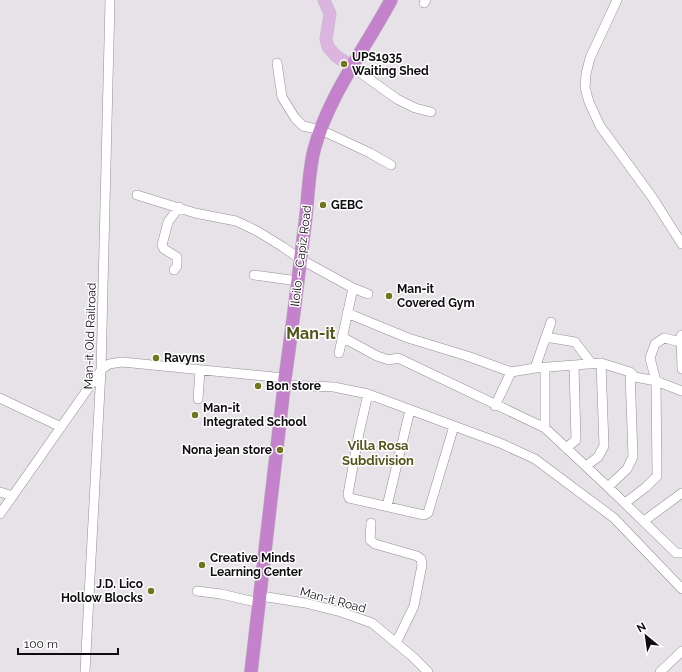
<svg xmlns="http://www.w3.org/2000/svg" width="682" height="672" font-family="Raleway,sans-serif">
	<style>
		.lines { fill: none; stroke-linecap: round; stroke-linejoin: round }
		.minor-casing { stroke: #948e95; stroke-width: 10 }
		.major-casing { stroke: #c0c0c1; stroke-width: 13 }
		.highway-casing { stroke: #c0c0c1; stroke-width: 14 }
		.minor { stroke: #fff; stroke-width: 9 }
		.major { stroke: #dbb4e0; stroke-width: 12 }
		.highway { stroke: #c382cb; stroke-width: 13 }
		.poi-dot { fill: #71751d; stroke: #fff; stroke-width: 1.5 }
		.labels { text-anchor: middle; stroke-width: 3; stroke-linejoin: round; paint-order: stroke }
		.poi-label { font-size: 12px; font-weight: bold; fill: #0e0c0f; stroke: #fff; text-anchor: start }
		.street-label { font-size: 12px; fill: #0e0c0f; stroke: #fff }
		.neighbourhood-label { font-size: 13px; font-weight: bold; fill: #51551a; stroke: #fff }
		.district-label { font-size: 16px; font-weight: bold; fill: #51551a; stroke: #fff }
	</style>
	<rect width="100%" height="100%" fill="#e7e1e8"/>
	<g class="lines">
		<g class="minor-casing">
			<path id="minor" d="M617 0 590 58 586 74 585 88 589 102 600 126 652 197 682 244
				M424 3 426 0
				M277 63 282 97 295 118 303 126 321 130 370 153 391 165
				M351 66 397 99 415 108 431 112
				M137 195 195 213 236 221 257 231 283 247 300 259 353 288 368 294
				M174 270 177 266V257L164 249 162 245 168 222 179 207
				M254 275 298 281
				M347 313 408 338 467 356 511 372 535 368 601 363 630 372 635 377 656 381 682 391
				M682 335 681 336 682 369
				M342 337 377 356 389 360 398 358 545 428 608 487 676 553H682
				M546 337 575 342 592 364
				M339 353 353 288
				M535 368 551 322
				M285 385 334 387 368 394 500 443 535 459 614 518 682 589
				M368 394 359 433 348 494 349 498 424 515 428 513 454 426
				M0 398 6 401 61 427
				M198 399 200 370
				M495 406 511 372
				M545 428V368
				M566 448 576 440 574 366
				M586 466 598 457 604 446 601 363
				M608 487 627 469 633 457 630 372
				M0 492 13 496
				M625 503 646 487 657 476 656 381 650 358 655 344 664 338 681 342
				M387 506 410 410
				M0 514 101 370 109 364 122 362 285 378
				M644 521 682 493
				M371 523 370 540 375 544 417 556 421 559 422 565 414 606 396 643
				M197 591 221 594 260 603
				M261 596 305 603 341 612 372 623 413 657 428 672
				M85 672 101 370 110 0
				M660 672 682 651"/>
		</g>
		<g class="major-casing">
			<path id="major" d="M324 0 330 14 326 39 328 47 336 56 351 66"/>
		</g>
		<g class="highway-casing">
			<path id="highway" d="M251 672 285 378C293 324 299 270 306 216 308 196 309 170 314 150 328 96 365 49 391 0"/>
		</g>
		<use href="#minor" class="minor"/>
		<use href="#major" class="major"/>
		<use href="#highway" class="highway"/>
	</g>
	<g class="poi-dot">
		<circle cx="344" cy="64" r="4"/>
		<circle cx="323" cy="205" r="4"/>
		<circle cx="389" cy="296" r="4"/>
		<circle cx="156" cy="358" r="4"/>
		<circle cx="258" cy="386" r="4"/>
		<circle cx="195" cy="415" r="4"/>
		<circle cx="280" cy="450" r="4"/>
		<circle cx="202" cy="565" r="4"/>
		<circle cx="151" cy="591" r="4"/>
	</g>
	<g class="labels">
		<g class="poi-label">
			<text x="352" y="61">UPS1935<tspan x="352" dy="14">Waiting Shed</tspan></text>
			<text x="331" y="209">GEBC</text>
			<text x="397" y="293">Man-it<tspan x="397" dy="14">Covered Gym</tspan></text>
			<text x="164" y="362">Ravyns</text>
			<text x="266" y="390">Bon store</text>
			<text x="203" y="412">Man-it<tspan x="203" dy="14">Integrated School</tspan></text>
			<text x="272" y="454" text-anchor="end">Nona jean store</text>
			<text x="210" y="562">Creative Minds<tspan x="210" dy="14">Learning Center</tspan></text>
			<text x="143" y="588" text-anchor="end">J.D. Lico<tspan x="143" dy="14">Hollow Blocks</tspan></text>
		</g>
		<g class="street-label">
			<text transform="translate(301 256) rotate(-83)" y="4">Iloilo – Capiz Road</text>
			<text transform="translate(90 336) rotate(-88)" y="4">Man-it Old Railroad</text>
			<text transform="translate(333 600) rotate(15)" y="4">Man-it Road</text>
		</g>
		<g class="neighbourhood-label">
			<text x="378" y="450">Villa Rosa<tspan x="378" dy="15">Subdivision</tspan></text>
		</g>
		<g class="district-label">
			<text x="311" y="339">Man-it</text>
		</g>
	</g>
	<g transform="translate(646 636) rotate(331)" stroke="#ffffff" stroke-width="3" paint-order="stroke">
	<path d="M0-3L7 15L0 10L-7 15Z" fill="#0e0c0f"/>
	<text y="-6" font-size="11" font-weight="bold" text-anchor="middle" fill="#0e0c0f">N</text>
	</g>
	<path d="M18 648v6h100v-6" fill="none" stroke="#0e0c0f" stroke-width="2"/>
	<text x="24" y="648" font-size="12" fill="#0e0c0f" stroke="#ffffff" stroke-width="3" paint-order="stroke">100 m</text>
</svg>
